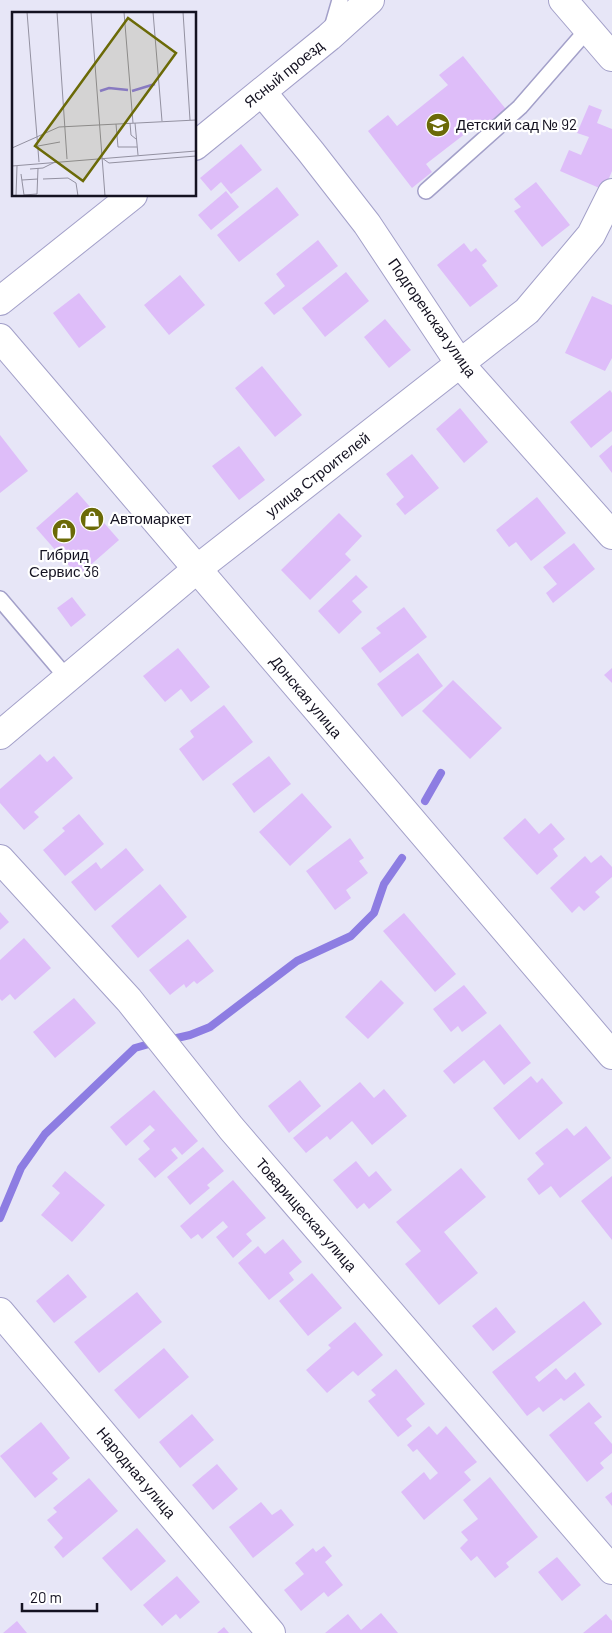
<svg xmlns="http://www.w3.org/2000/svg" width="612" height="1633" font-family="Barlow,sans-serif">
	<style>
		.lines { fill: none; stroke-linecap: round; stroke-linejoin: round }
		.stream { stroke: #8d7de2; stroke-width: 8 }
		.building { fill: #debdf9 }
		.service-casing { stroke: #a3a0c9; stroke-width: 18 }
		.minor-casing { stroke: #a3a0c9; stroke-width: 30 }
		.tertiary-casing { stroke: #a3a0c9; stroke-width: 30 }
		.service { stroke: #fff; stroke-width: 15 }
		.minor { stroke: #fff; stroke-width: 28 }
		.tertiary { stroke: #fff; stroke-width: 28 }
		.labels { text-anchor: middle; stroke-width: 4.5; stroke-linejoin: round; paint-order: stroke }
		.street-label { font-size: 15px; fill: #141221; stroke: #fff }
		.poi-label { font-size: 15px; fill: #141221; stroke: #fff; text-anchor: start }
		.inset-river { fill: none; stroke: #8d7de2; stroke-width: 2.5 }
		.inset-road { fill: none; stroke: #9391a1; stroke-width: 1 }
		.view { fill: #6b6a07; fill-opacity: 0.15; stroke: #6b6a07; stroke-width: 2.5 }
		.inset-edge { fill: none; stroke: #141221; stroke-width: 2.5 }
	</style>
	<rect width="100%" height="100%" fill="#e7e6f7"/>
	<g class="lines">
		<path class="stream" d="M425 801 441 773
			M168 1040 190 1035 210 1027 297 961 351 936 374 913 384 884 402 858
			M0 1218 21 1168 45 1134 135 1048 156 1042"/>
	</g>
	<path class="building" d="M463 56 509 113 486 131 479 123 426 164 432 172 412 188 368 131 388 115 397 126 448 85 439 75Z
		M589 105 602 110 597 123 612 129V171L604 190 560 171 569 150 581 155 589 137 577 133Z
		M241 144 262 170 231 194 221 182 211 191 200 178Z
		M536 182 570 225 542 247 514 211 521 207 514 199Z
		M277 187 299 215 239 262 217 235Z
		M226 191 239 207 211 230 198 215Z
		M318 240 338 266 274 315 264 303 285 286 276 274Z
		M464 243 471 252 476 248 487 261 482 265 498 286 470 307 437 265Z
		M346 272 369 301 325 337 302 308Z
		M180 275 205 305 169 335 144 305Z
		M79 293 106 327 79 348 53 313Z
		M592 296 612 305V358L605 371 565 353Z
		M385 319 411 350 389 368 364 337Z
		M262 366 302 415 275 437 235 388Z
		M610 390 612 393V431L591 448 570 422Z
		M460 408 488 442 464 463 436 429Z
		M0 435 28 471 0 493Z
		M612 445V473L599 456Z
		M239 446 265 480 239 500 212 466Z
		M412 454 439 488 405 515 396 504 404 497 386 474Z
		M77 492 119 540 78 576 36 528Z
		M537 497 566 533 531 561 516 542 509 547 496 530Z
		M339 513 362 536 345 554 351 560 310 600 281 570Z
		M574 543 595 569 553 603 546 593 557 584 543 567Z
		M356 575 368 587 352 601 362 612 339 634 318 611Z
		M72 597 86 615 71 627 57 608Z
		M404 607 427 637 380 673 361 648 381 633 376 628Z
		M178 648 210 687 191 702 181 689 165 702 143 676Z
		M418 653 443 686 402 717 377 684Z
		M612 668V683L604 675Z
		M453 680 502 728 470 759 422 711Z
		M224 705 253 742 203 781 179 749 194 737 190 731Z
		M40 754 47 762 54 756 73 778 34 812 39 817 24 830 0 803V789Z
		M269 756 291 784 254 813 232 784Z
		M302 793 332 827 290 866 259 832Z
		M79 814 104 844 65 876 43 850 65 831 62 828Z
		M525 818 539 834 551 823 565 839 553 849 558 856 537 875 503 838Z
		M350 838 364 858 359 861 368 873 346 890 351 898 335 910 306 871Z
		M126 848 144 870 95 911 71 882 96 862 101 869Z
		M601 855 612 867V877L595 892 600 897 584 911 579 906 572 913 550 888 585 856 591 863Z
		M160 884 187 917 138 958 111 926Z
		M0 912 9 922 0 930Z
		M404 913 456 974 435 992 383 931Z
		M24 938 51 968 15 1000 10 994 2 1001 0 999V960Z
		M188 939 214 971 197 984 194 981 186 988 184 984 170 995 149 970Z
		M381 980 404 1003 368 1039 345 1017Z
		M464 985 487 1013 462 1032 458 1026 451 1032 433 1009Z
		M74 998 96 1023 55 1058 33 1032Z
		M500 1024 531 1063 504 1085 484 1060 454 1084 443 1071Z
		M531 1076 537 1083 542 1078 563 1103 519 1140 493 1108Z
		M300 1080 321 1106 289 1133 268 1106Z
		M360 1082 374 1098 384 1089 407 1116 372 1145 352 1121 330 1140 327 1136 306 1153 293 1138Z
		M154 1090 198 1141 182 1155 175 1147 171 1150 178 1158 155 1178 138 1159 150 1149 143 1141 155 1130 150 1125 126 1146 110 1127Z
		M586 1126 611 1158 560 1198 551 1186 539 1195 527 1179 544 1164 535 1153 567 1128 574 1136Z
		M203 1147 224 1171 207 1185 210 1188 190 1205 167 1177Z
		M356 1161 369 1177 376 1171 392 1190 369 1209 364 1203 357 1209 333 1180Z
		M461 1168 486 1197 444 1232 478 1273 439 1305 405 1264 421 1251 396 1222Z
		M65 1171 105 1205 72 1242 41 1215 60 1193 52 1186Z
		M612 1176V1240L581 1201Z
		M233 1180 266 1218 246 1234 252 1241 233 1258 216 1237 228 1227 223 1221 202 1239 198 1234 191 1239 180 1226Z
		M283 1239 302 1262 289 1273 294 1280 269 1300 238 1263 258 1246 265 1254Z
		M312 1273 342 1308 308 1336 279 1301Z
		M68 1274 87 1297 54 1323 36 1301Z
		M137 1292 162 1322 99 1373 74 1342Z
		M584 1301 602 1324 535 1377 539 1382 556 1368 566 1380 575 1372 585 1385 564 1401 561 1398 543 1412 539 1407 527 1416 492 1372Z
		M496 1307 516 1332 493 1351 472 1326Z
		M355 1322 383 1355 358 1376 353 1371 327 1393 306 1370 331 1348 328 1345Z
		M164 1348 189 1377 139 1419 114 1390Z
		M396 1369 425 1404 406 1419 412 1426 398 1437 368 1401 376 1395 371 1390Z
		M589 1402 602 1417 594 1423 612 1444V1453L600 1463 604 1468 587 1482 549 1435Z
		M192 1414 214 1440 180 1468 159 1442Z
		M41 1422 70 1458 52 1473 58 1479 35 1498 0 1456Z
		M429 1426 437 1435 446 1426 477 1462 464 1472 471 1480 424 1520 401 1492 424 1472 430 1480 438 1473 417 1449 413 1452 407 1445Z
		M217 1464 238 1489 213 1510 192 1485Z
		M490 1477 538 1537 506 1563 509 1567 495 1578 477 1556 471 1561 460 1548 468 1540 461 1532 478 1519 463 1500Z
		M89 1478 118 1511 63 1558 54 1547 63 1538 47 1520 57 1512 53 1508Z
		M612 1492V1506L605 1497Z
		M261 1502 272 1515 281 1509 294 1525 253 1558 229 1527Z
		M137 1528 166 1561 131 1591 102 1558Z
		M324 1546 332 1556 325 1562 343 1585 328 1597 324 1592 301 1611 284 1590 304 1574 295 1563 313 1548 316 1552Z
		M557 1557 581 1585 562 1601 538 1572Z
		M177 1576 200 1602 180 1619 176 1614 162 1626 143 1605Z
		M381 1613 398 1633H325L348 1614 361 1630Z
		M606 1614 612 1621V1633H583Z
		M17 1621 27 1633H3Z
		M224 1627 229 1633H217Z"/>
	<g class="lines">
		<g class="service-casing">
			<path id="service" d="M331 31 340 0
				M426 191 520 107 588 29
				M0 599 68 679"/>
		</g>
		<g class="minor-casing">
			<path id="minor" d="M563 0 612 57
				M262 92 311 152 367 224 460 364 612 535
				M195 146 329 37 370 0
				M0 301 133 195
				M0 735 197 569 527 311 591 235 612 193
				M0 859 129 1000 231 1128 612 1570
				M0 1312 271 1633"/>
		</g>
		<g class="tertiary-casing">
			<path id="tertiary" d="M0 338 612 1055"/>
		</g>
		<use href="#service" class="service"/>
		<use href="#minor" class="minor"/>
		<use href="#tertiary" class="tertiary"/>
	</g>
	<defs>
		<g id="school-disc" transform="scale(1.25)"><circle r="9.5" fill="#6b6a07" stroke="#fff"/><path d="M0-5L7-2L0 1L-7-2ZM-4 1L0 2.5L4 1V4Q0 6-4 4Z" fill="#fff"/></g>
		<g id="shop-disc" transform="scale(1.25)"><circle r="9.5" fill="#6b6a07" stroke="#fff"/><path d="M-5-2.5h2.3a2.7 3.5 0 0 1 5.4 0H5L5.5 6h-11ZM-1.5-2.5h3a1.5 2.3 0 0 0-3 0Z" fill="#fff"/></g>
	</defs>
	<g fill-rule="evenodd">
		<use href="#school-disc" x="438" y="125"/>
		<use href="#shop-disc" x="92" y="519"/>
		<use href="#shop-disc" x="64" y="531"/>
	</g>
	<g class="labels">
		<g class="street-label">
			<text transform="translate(284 74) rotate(-39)" y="5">Ясный проезд</text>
			<text transform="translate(432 318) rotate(55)" y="5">Подгоренская улица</text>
			<text transform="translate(318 475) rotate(-38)" y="5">улица Строителей</text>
			<text transform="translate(306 697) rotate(50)" y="5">Донская улица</text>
			<text transform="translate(306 1215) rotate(49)" y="5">Товарищеская улица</text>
			<text transform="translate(136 1473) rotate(50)" y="5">Народная улица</text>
		</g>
		<g class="poi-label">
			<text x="456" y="130">Детский сад № 92</text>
			<text x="110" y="524">Автомаркет</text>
			<text x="64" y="560" text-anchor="middle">Гибрид<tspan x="64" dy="17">Сервис 36</tspan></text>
		</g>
	</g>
	<g transform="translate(12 12)">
		<rect width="184" height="184" fill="#e7e6f7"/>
		<path class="inset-river" d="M88 79 97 76 116 78M120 79 143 72"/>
		<path class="inset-road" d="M15 0 27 150M45 0 55 147M79 0 93 184M112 0 121 111M141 0 150 109M171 0 178 108M118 111 119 123 124 127M123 111 126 143M104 112 106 135H125M26 134 48 130M0 136 47 115 184 108M90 146 97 151 184 144M0 154 184 139M18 157 31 156 45 149M9 162 12 183 25 182 26 156M31 167 56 166 64 171 66 184M10 168 26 167M4 184 5 154"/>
		<path class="view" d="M116 6 164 41 71 169 23 134Z"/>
		<rect width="184" height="184" class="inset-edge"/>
	</g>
	<path d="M22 1603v8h75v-8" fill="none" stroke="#141221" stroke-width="2.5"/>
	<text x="30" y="1603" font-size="15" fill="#141221" stroke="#ffffff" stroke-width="4" paint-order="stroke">20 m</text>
</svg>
